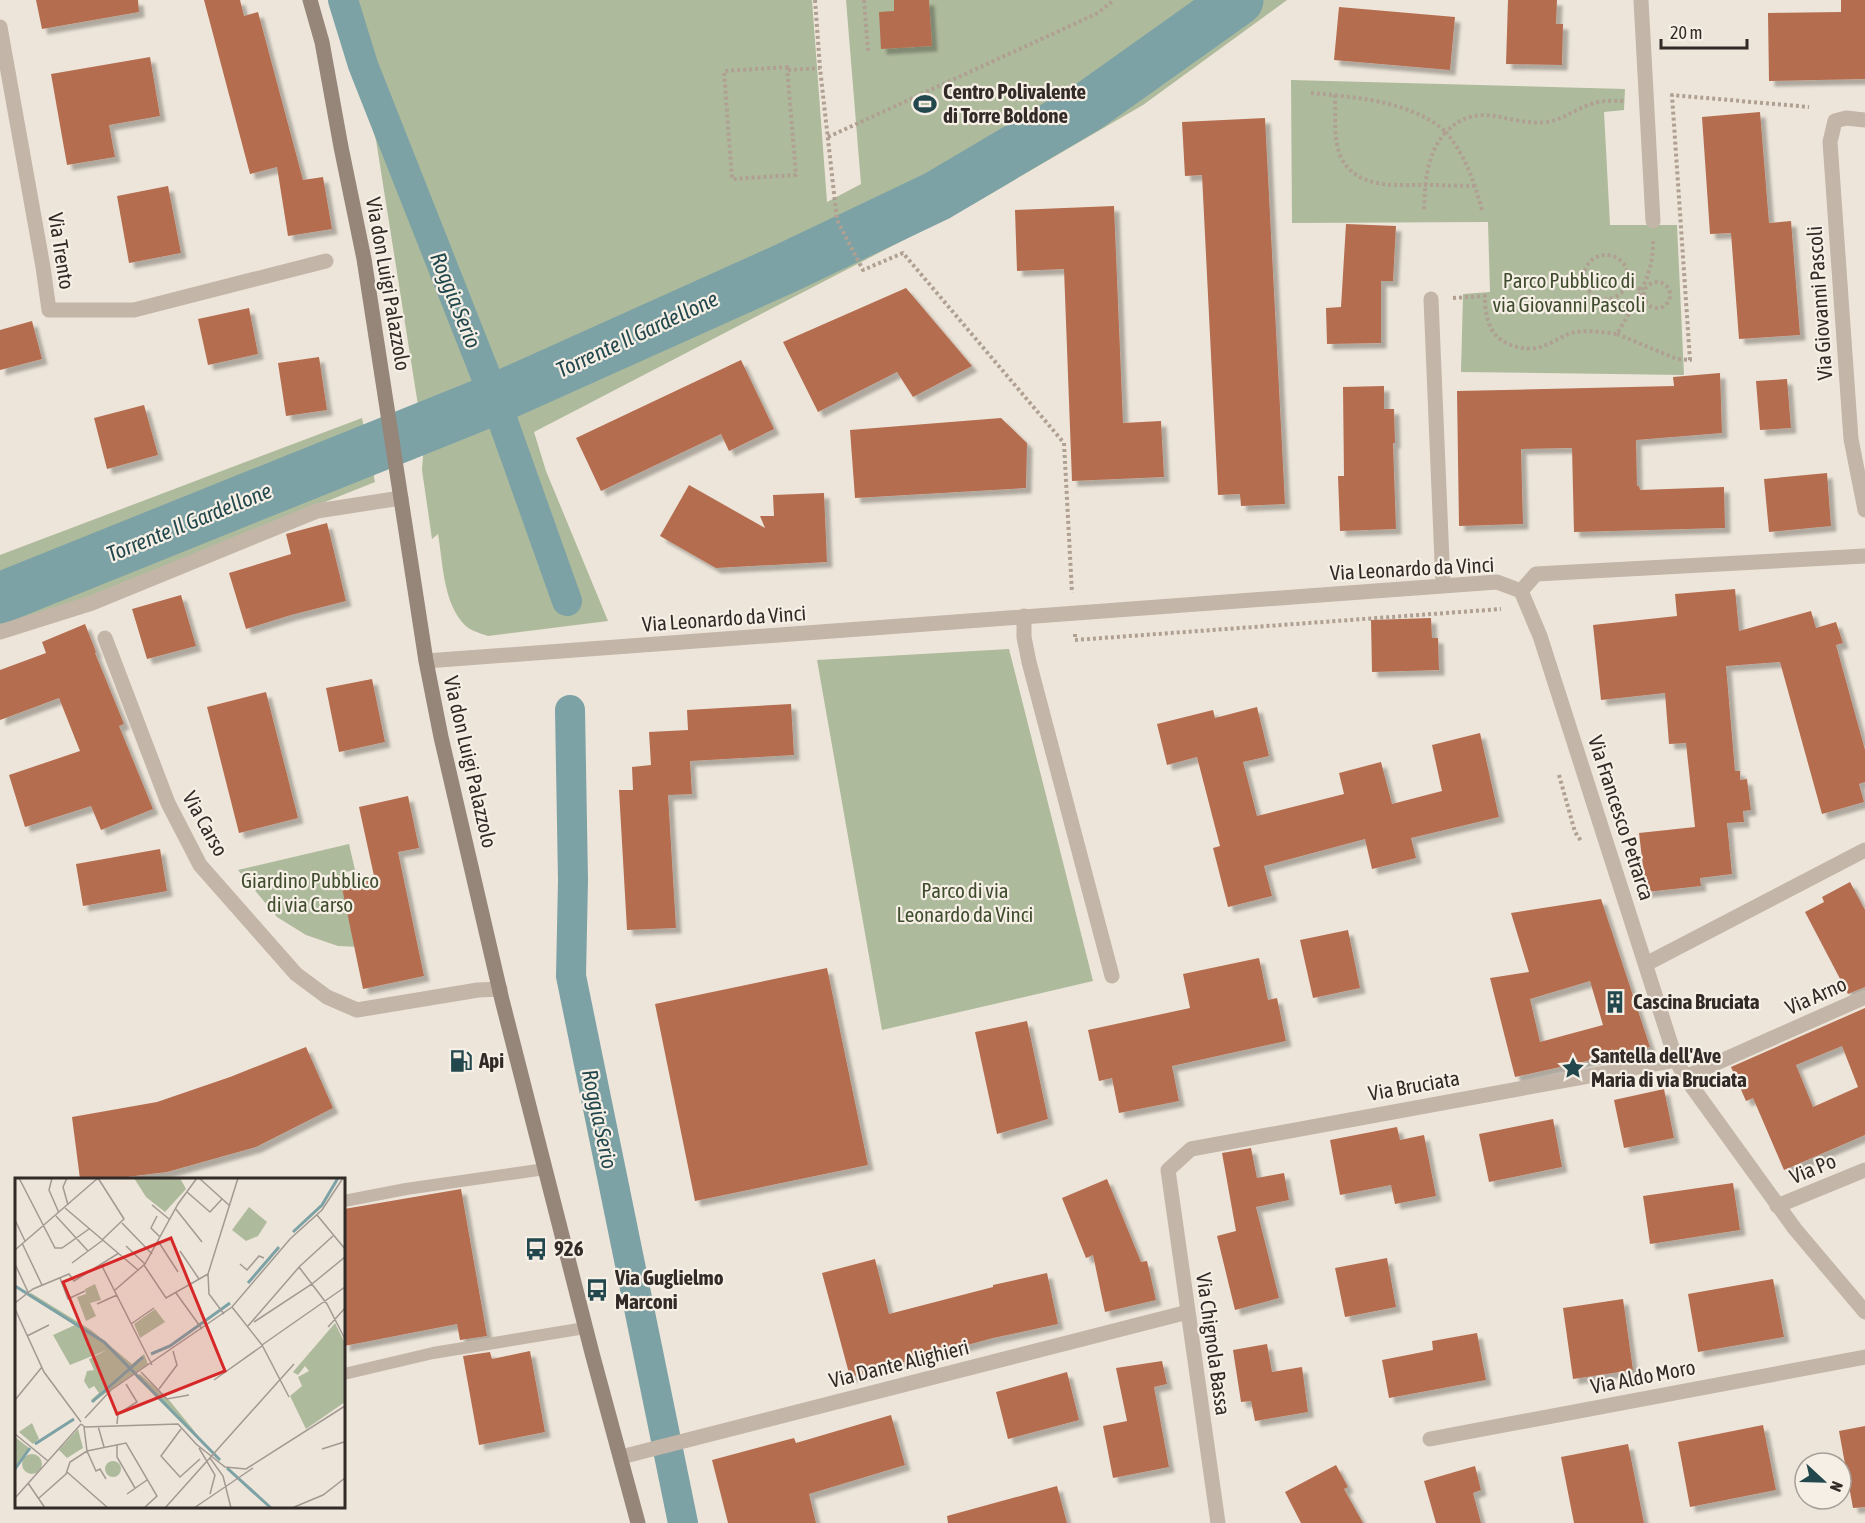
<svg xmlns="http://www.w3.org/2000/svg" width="1865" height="1523" font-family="'Asap Condensed',sans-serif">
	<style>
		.green { fill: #aeba9c }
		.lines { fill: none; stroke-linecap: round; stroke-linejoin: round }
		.canal { stroke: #7ca2a6; stroke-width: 30 }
		.river { stroke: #7ca2a6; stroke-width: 51 }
		.building { fill: #b56d50; fill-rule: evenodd; filter: url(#shadow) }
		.path { stroke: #afa092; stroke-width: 4; stroke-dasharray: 3 3; stroke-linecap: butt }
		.lane { stroke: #c3b5a7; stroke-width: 12 }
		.street { stroke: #c3b5a7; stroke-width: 15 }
		.secondary { stroke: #968579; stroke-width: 15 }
		.labels { text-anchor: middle; stroke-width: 4.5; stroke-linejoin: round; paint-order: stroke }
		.poi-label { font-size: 21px; font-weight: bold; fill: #312a27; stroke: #f6efe5; text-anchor: start }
		.street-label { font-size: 21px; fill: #312a27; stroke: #f6efe5 }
		.park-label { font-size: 21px; fill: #3f4c2e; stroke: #f6efe5 }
		.water-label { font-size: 22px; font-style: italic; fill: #22484d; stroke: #f6efe5 }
		.inset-river { fill: none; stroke: #7ca2a6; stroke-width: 3 }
		.inset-road { fill: none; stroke: #a29a92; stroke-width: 1.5 }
		.view { fill: #d62828; fill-opacity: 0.15; stroke: #d62828; stroke-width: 3 }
		.inset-edge { fill: none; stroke: #312a27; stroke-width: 3 }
	</style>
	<defs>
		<filter id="shadow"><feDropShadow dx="5.5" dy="5.5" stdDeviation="1.5" flood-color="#0004"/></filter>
	</defs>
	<rect width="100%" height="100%" fill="#ede5d9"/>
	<path class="green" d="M335 0H812L827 202 861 184 846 0H1287L1143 105 975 203 534 432 546 471 608 621 488 636C479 633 468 630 462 622 443 599 443 563 438 534L432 539 422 470 424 443 376 140Z
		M1291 80 1625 89 1624 110 1604 112 1610 225H1677L1684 375 1461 372 1463 294 1490 292 1488 222 1292 223Z
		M362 418 375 482 0 632V555Z
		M1009 649 1093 981 882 1030 817 660Z
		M349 844 355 870 346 872 360 947 338 946 306 935 277 917 238 870Z"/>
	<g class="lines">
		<path class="canal" d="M343 0 363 65 495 399 567 601
			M570 710 573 880 571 976 683 1523"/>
		<path class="river" d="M0 598 495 399 784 269 937 196 1089 106 1238 0"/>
	</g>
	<path class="building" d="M36 0H138L139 12 42 29Z
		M204 0H240L244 16 258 12 303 180 323 177 332 229 288 236 277 167 250 174Z
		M894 0H929L932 46 881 49 879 12 894 11Z
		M1508 0H1557L1556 24H1563L1562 65 1506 64Z
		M1841 0H1865V79L1769 81 1768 13 1841 12Z
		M1339 7 1455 17 1450 70 1334 60Z
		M150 57 160 116 109 125 115 157 67 165 51 74Z
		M1760 112 1769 223 1791 221 1800 335 1739 339 1731 233 1710 234 1702 117Z
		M1265 118 1285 504 1241 506 1240 494 1218 495 1202 175 1185 176 1182 122Z
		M168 186 181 253 129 263 117 196Z
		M1114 206 1123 423 1161 421 1164 477 1072 481 1064 269 1017 271 1015 210Z
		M1346 224 1396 226 1393 281H1381V343L1327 344 1326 308 1341 307Z
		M906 288 972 366 913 397 897 372 818 412 783 342Z
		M249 308 258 354 208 365 198 319Z
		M32 321 42 359 0 370V330Z
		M319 357 327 410 286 416 278 363Z
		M741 360 774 429 729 451 721 434 601 491 576 438Z
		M1720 373 1722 433 1636 440 1637 486H1639L1640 490 1724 487 1725 528 1574 532 1572 448 1521 449 1523 524 1459 526 1457 391 1674 386 1673 377Z
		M1787 379 1791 428 1760 430 1756 381Z
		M1384 386V409H1394L1395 443H1393L1396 529 1340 531 1338 476H1344L1343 387Z
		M144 405 158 455 107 469 94 418Z
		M1001 418 1027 443 1026 488 855 498 850 430Z
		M1827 473 1831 526 1769 532 1764 479Z
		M689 485 765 528 760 516H774L773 495 824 493 827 562 716 568 660 536Z
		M327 523 346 601 291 615 246 629 229 573 291 554 286 534Z
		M1735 589 1739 631 1811 611 1816 628 1836 622 1843 643 1836 645 1865 750V782L1859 784 1864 802 1822 814 1780 662 1726 666 1735 771H1740V780L1747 779 1751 810 1743 811 1744 822 1727 823 1732 874 1700 878 1701 886 1646 892 1639 833 1695 827 1686 743 1669 744 1665 693 1601 700 1593 625 1677 616 1675 594Z
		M181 595 196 646 147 659 132 609Z
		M1431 618 1432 638H1438L1439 670 1372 672 1371 620Z
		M85 624 96 652 95 653 124 724 119 726 153 809 101 830 91 806 25 827 9 775 80 751 59 698 0 720V670L46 653 42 642Z
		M372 679 385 742 339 752 326 688Z
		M266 692 298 818 239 833 207 707Z
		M791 704 794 755 690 761 692 794 668 795 676 928 627 930 619 790H633L632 767 651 765 649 732 688 730 687 710Z
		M1257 707 1269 756 1243 762 1257 816 1344 794 1339 773 1381 762 1392 804 1442 791 1432 745 1480 733 1499 817 1411 838 1416 858 1372 869 1365 839 1264 866 1272 896 1228 907 1213 848 1220 846 1197 757 1167 765 1157 724 1213 710 1215 718Z
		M408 796 419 848 398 852 424 976 363 989 341 883 374 876 359 807Z
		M160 849 167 891 83 906 76 864Z
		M1850 882 1865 910V987L1848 994 1805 912 1824 902 1822 897Z
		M1601 899 1650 1047 1515 1077 1490 978 1529 972 1511 913ZM1590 981 1603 1025 1540 1042 1530 999Z
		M1348 930 1360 988 1313 998 1300 940Z
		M1259 958 1268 1000 1277 998 1286 1041 1172 1066 1179 1101 1119 1113 1112 1078 1099 1081 1088 1030 1190 1008 1183 974Z
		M827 968 868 1165 695 1201 655 1004Z
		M1865 1008V1135L1784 1170 1753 1098 1746 1101 1731 1067ZM1842 1046 1858 1087 1813 1107 1796 1065Z
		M1027 1021 1048 1119 997 1134 975 1032Z
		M306 1047 333 1108 256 1147 167 1172 110 1179H80L72 1117 157 1102 230 1077Z
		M1664 1089 1674 1138 1624 1148 1614 1100Z
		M1553 1119 1562 1167 1489 1182 1479 1134Z
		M1397 1127 1400 1140 1424 1135 1436 1196 1395 1204 1391 1185 1340 1195 1330 1140Z
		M1251 1148 1257 1178 1284 1173 1289 1200 1256 1207 1279 1298 1235 1310 1217 1236 1236 1231 1222 1153Z
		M1107 1179 1141 1262 1147 1261 1156 1300 1105 1312 1093 1255 1086 1258 1062 1198Z
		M1733 1183 1740 1230 1650 1244 1643 1196Z
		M461 1189 487 1336 460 1340 457 1324 344 1346V1209Z
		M1387 1258 1396 1307 1345 1317 1335 1268Z
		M875 1259 889 1314 993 1287V1285L1047 1273 1058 1324 993 1338 850 1377 822 1273Z
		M1773 1279 1784 1337 1698 1352 1688 1294Z
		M1623 1299 1633 1370 1573 1379 1563 1308Z
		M1477 1333 1486 1380 1389 1398 1382 1360 1433 1350 1432 1341Z
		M1267 1344 1272 1372 1302 1367 1308 1412 1255 1421 1251 1401 1241 1402 1233 1350Z
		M530 1351 545 1432 479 1445 463 1356 490 1352 492 1359Z
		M1162 1361 1167 1384 1154 1387 1169 1467 1113 1478 1103 1426 1127 1421 1116 1368Z
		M1067 1372 1079 1420 1008 1439 996 1392Z
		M891 1415 905 1465 809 1494 816 1523H728L712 1460 794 1438 796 1443Z
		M1763 1425 1776 1490 1690 1507 1678 1442Z
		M1865 1426V1507L1853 1508 1839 1431Z
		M1628 1444 1644 1523H1574L1561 1457Z
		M1336 1465 1348 1487 1344 1489 1363 1523H1301L1285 1492Z
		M1475 1466 1481 1490 1473 1493 1481 1523H1436L1424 1481Z
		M1057 1486 1067 1523H948L947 1516Z"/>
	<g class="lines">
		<path class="path" d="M815 0 820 68 837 220 863 270 903 253 1064 443 1072 593
			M864 0 868 51
			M787 67 796 175 732 179 724 71Z
			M788 70 820 68
			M1311 93C1355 97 1412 101 1446 132 1426 154 1425 183 1424 210
			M1335 95C1336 114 1333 137 1340 155 1354 189 1395 185 1425 185 1442 185 1459 186 1475 186
			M828 137 1098 13 1114 0
			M1482 210C1474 181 1465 155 1446 132 1480 98 1508 127 1547 122 1565 119 1577 108 1594 103 1604 100 1616 101 1626 101
			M1584 277a22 22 0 1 1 44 0a22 22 0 1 1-44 0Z
			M1644 295a13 13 0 1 1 26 0a13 13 0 1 1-26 0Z
			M1626 285 1643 290
			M1453 298 1485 296C1485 307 1486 318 1491 328 1498 344 1524 352 1540 347 1552 344 1562 335 1575 332 1589 330 1603 332 1617 334 1634 304 1654 277 1653 241
			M1617 334 1677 359 1690 360 1672 95 1809 107
			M1075 634V640L1501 609
			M1559 775 1575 832 1581 841"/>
		<path class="lane" d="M344 1201 406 1189 545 1169
			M344 1374 433 1353 585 1328"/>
		<path class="street" d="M1641 0 1653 221
			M0 27 43 267 49 310H134L326 261
			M1865 120 1846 118 1835 121 1830 142 1851 439 1865 510
			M1431 299 1443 585
			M1521 591 1540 636 1676 1060 1685 1077 1795 1229 1865 1312
			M1521 591 1536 574 1865 556
			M1024 616V637L1029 662 1112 976
			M0 632 92 603 317 511 401 498
			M105 638 168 803 200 865 296 974 327 997 357 1010 478 990 500 989
			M426 661 1497 582 1521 591
			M1646 964 1865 850
			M1685 1077 1865 997
			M1777 1206 1865 1170
			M1430 1439 1865 1357
			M621 1457 1188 1312
			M1218 1523 1168 1170 1191 1149 1676 1060"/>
		<path class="secondary" d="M310 0 322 42 341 147 364 259 426 661 441 737 502 1000 592 1353 638 1523"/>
	</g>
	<defs>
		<g id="stadium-bare" transform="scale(1.8)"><path d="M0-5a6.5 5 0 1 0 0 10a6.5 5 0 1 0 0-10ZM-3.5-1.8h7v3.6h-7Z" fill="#22484d" stroke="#f6efe5" stroke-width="2.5" paint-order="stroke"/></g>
		<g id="building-bare" transform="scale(1.8)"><path d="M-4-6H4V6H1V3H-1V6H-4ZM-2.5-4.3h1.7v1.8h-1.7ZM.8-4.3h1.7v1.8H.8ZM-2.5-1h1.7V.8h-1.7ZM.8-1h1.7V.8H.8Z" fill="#22484d" stroke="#f6efe5" stroke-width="2.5" paint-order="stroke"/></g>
		<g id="fuel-bare" transform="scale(1.8)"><path d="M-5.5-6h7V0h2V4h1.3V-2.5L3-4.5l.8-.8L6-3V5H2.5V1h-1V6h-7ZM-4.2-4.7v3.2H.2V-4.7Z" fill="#22484d" stroke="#f6efe5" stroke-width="2.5" paint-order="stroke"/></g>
		<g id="sight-bare" transform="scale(1.8)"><path d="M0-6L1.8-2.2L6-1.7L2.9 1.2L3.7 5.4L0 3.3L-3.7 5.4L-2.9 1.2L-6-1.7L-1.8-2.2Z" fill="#22484d" stroke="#f6efe5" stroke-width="2.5" paint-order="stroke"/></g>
		<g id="bus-bare" transform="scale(1.8)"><path d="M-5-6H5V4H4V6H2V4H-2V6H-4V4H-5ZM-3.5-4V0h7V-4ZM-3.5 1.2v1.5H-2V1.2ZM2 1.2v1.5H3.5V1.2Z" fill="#22484d" stroke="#f6efe5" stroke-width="2.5" paint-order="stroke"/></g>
	</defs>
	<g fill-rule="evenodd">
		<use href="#stadium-bare" x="925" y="104"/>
		<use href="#building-bare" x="1615" y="1002"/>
		<use href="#fuel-bare" x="461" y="1061"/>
		<use href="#sight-bare" x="1573" y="1068"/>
		<use href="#bus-bare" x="536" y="1249"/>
		<use href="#bus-bare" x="597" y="1290"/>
	</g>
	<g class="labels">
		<g class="poi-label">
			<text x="943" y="99">Centro Polivalente<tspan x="943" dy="24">di Torre Boldone</tspan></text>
			<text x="1633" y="1009">Cascina Bruciata</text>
			<text x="1591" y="1063">Santella dell'Ave<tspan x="1591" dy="24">Maria di via Bruciata</tspan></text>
			<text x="479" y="1068">Api</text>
			<text x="554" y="1256">926</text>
			<text x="615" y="1285">Via Guglielmo<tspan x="615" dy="24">Marconi</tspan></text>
		</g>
		<g class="street-label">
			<text transform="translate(61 251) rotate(81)" y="7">Via Trento</text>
			<text transform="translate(388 284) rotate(80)" y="7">Via don Luigi Palazzolo</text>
			<text transform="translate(1820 303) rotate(-94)" y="7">Via Giovanni Pascoli</text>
			<text transform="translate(1412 569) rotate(-3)" y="7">Via Leonardo da Vinci</text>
			<text transform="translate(724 619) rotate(-4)" y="7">Via Leonardo da Vinci</text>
			<text transform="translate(470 762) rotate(77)" y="7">Via don Luigi Palazzolo</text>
			<text transform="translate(1621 818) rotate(72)" y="7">Via Francesco Petrarca</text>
			<text transform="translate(205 824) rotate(61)" y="7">Via Carso</text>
			<text transform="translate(1816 996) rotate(-24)" y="7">Via Arno</text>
			<text transform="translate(1414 1086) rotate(-10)" y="7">Via Bruciata</text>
			<text transform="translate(1813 1169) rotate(-22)" y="7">Via Po</text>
			<text transform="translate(1213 1344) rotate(82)" y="7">Via Chignola Bassa</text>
			<text transform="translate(899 1364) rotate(-14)" y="7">Via Dante Alighieri</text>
			<text transform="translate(1643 1377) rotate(-11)" y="7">Via Aldo Moro</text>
		</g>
		<g class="park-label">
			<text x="1569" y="288">Parco Pubblico di<tspan x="1569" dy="24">via Giovanni Pascoli</tspan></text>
			<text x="310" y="888">Giardino Pubblico<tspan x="310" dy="24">di via Carso</tspan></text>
			<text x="965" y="898">Parco di via<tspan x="965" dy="24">Leonardo da Vinci</tspan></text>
		</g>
		<g class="water-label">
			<text transform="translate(456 300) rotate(68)" y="8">Roggia Serio</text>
			<text transform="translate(637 334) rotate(-25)" y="8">Torrente Il Gardellone</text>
			<text transform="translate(189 522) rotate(-22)" y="8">Torrente Il Gardellone</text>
			<text transform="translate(600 1119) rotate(78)" y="8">Roggia Serio</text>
		</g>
	</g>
	<g transform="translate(15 1178)">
		<rect width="330" height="330" fill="#ede5d9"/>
		<path d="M119 0H165L171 11 150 34 131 19ZM234 29 252 44 243 58 231 63 217 52ZM80 106 86 122 75 125 81 138 71 143 62 119 71 116 70 111ZM16 115 76 152 117 186 129 176 133 186 78 224 76 222 84 215 79 208 74 211 69 203 72 193 79 192 74 181 92 172 55 187 38 157 60 147 13 118ZM140 131 150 144 125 160 119 146ZM320 145 330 165V224L291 251 275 218 287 208 283 199 294 193 290 188 283 197 278 194ZM125 196 154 222 198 276 121 199ZM17 245 24 261 18 266 4 254ZM63 251 68 270 52 280 44 272ZM0 259 14 270 0 290ZM7 286a10 10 0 1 1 20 0a10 10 0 1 1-20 0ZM90 291a8 8 0 1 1 16 0a8 8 0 1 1-16 0Z" fill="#aeba9c"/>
		<path class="inset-river" d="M278 54 307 27 323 0M233 105 264 69M0 108 16 118M16 118 89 164 205 282M136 176 155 168 215 125M77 224 128 179M20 266 59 241M212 290 256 330M0 291 15 270"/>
		<path class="inset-road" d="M4 0 40 70H47L74 51M37 0 34 12 44 35M52 0 48 9 53 27M83 0 109 41 87 62M184 0 215 28M172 14 195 34 207 21M137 27 154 41M50 30 123 92M160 30 187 64M302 37 330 71M41 38 73 73M142 38 136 50 145 59M0 42 10 63M107 45 137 76M143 63 163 94M7 65 27 107M111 68 130 86M0 72 83 0M165 73 184 101M57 85 88 62M0 86 13 114M225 86 232 92 244 78 249 80M129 87 151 120 193 96M87 88 137 187M284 89 312 126 330 161M45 100 53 121 70 113M100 112 130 86 163 26 182 0M161 115 187 151M0 125 18 111 54 96 59 103 104 75M82 126 102 117M217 129 247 167 274 219M0 131 29 194 66 244M209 136 194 116 193 96 223 0M239 144 297 106 330 79M116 146 139 130M233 148 285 88 318 58M313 149 330 130M12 158 34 147M247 167 330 109M126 194 152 221 174 217M199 202 247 168M144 211 162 187 158 173M0 222 27 189M70 240 96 212 217 129 275 61 307 32 328 0M66 246 70 249 163 246 182 267M102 246 103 236 122 224 111 206M83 248 89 269M69 249 72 273 81 293 85 291 91 301M166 251 146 278 165 299 185 281M0 256 33 283M102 266V279L120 310M181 266 210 289 231 291 330 228M184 270 200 297 195 316M307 271 329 264M195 280 208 298 216 330M52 294 93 330M13 305 30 330M112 316 132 302M0 320 66 246M24 320 51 296 55 284 72 273 111 265 142 318 129 330M150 330 279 186M179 330 238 290M277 330 308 317 330 300"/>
		<path class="view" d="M156 60 210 193 102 236 48 104Z"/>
		<rect width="330" height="330" class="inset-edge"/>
	</g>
	<g transform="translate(1823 1481) rotate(112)"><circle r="28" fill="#f6efe5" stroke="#a7a099" stroke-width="1.5"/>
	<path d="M0-4.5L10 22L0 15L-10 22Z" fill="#22484d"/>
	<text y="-9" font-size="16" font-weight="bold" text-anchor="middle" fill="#312a27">N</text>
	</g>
	<path d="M1661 39v9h86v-9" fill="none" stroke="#312a27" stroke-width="3"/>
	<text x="1670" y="39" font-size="18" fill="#312a27" stroke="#f6efe5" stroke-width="4.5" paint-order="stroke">20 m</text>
</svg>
